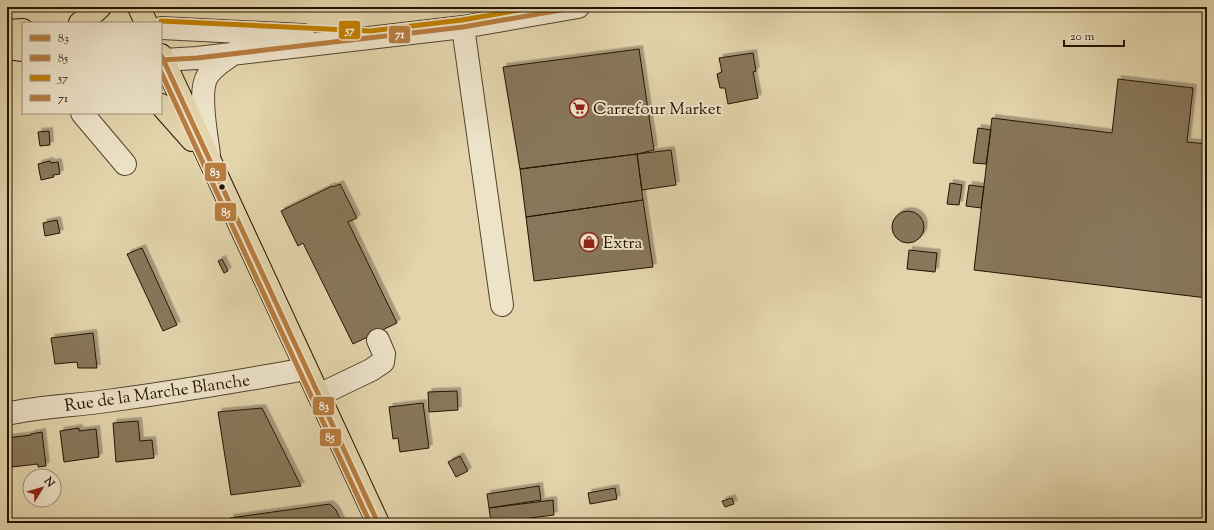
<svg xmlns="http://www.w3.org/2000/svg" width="1214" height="530" font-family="'Sorts Mill Goudy',serif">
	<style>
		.building { fill: #88775a; stroke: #251302; filter: url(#shadow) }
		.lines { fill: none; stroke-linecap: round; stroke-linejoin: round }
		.minor-casing { stroke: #54432c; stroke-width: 24 }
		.major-casing { stroke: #251302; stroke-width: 24 }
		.minor { stroke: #ede3c9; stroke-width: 22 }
		.major { stroke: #e3d4ac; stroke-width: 22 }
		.bus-1-casing { stroke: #ede3c9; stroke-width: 8 }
		.bus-2-casing { stroke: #ede3c9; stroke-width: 8 }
		.bus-3-casing { stroke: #ede3c9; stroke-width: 8 }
		.bus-4-casing { stroke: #ede3c9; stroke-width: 8 }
		.bus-1 { stroke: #b87d3f; stroke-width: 5 }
		.bus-2 { stroke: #b87d3f; stroke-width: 5 }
		.bus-3 { stroke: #c28100; stroke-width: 5 }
		.bus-4 { stroke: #b87d3f; stroke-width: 5 }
		.bus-dot { fill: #251302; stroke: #ede3c9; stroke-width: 1.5 }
		.labels { text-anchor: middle; stroke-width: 4; stroke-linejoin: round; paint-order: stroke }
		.poi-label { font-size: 17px; fill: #251302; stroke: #ede3c9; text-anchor: start }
		.street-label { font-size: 17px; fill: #251302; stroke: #ede3c9 }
		.line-badge { stroke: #ede3c9; stroke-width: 1.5 }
		.badge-label { font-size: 11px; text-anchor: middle; font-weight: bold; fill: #fff }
	</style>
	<defs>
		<filter id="shadow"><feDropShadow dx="3.5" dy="-3.5" stdDeviation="0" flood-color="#0004"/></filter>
	</defs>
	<rect width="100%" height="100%" fill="#e3d4ac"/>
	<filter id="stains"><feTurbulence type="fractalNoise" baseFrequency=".005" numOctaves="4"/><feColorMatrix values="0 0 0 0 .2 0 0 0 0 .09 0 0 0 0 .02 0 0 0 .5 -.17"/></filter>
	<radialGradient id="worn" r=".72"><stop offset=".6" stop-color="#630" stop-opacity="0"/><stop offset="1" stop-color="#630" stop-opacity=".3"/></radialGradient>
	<path class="building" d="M195 7H233V9H195Z
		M233 7H259V9H233Z
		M639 49 654 150 637 154 520 169 503 67Z
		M753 53 756 71 753 72 758 98 728 104 725 88H720L717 74 722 72 719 58Z
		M1118 79 1193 88 1187 142 1207 144V298L974 270 992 118 1112 133Z
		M978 128 991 130 986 164 973 163Z
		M49 131 50 145 40 146 38 132Z
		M671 150 676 185 642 190 637 154Z
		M637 154 643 200 526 217 520 169Z
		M50 161 51 163 58 162 60 174 53 175 54 177 41 180 38 164Z
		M950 183 962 185 959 205 947 204Z
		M340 184 357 218 348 222 397 323 353 344 303 243 298 246 281 211 332 186 333 187Z
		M969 185 984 187 981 208 966 206Z
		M643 200 653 267 534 281 526 217Z
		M892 227a16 16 0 1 1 32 0a16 16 0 1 1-32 0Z
		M57 220 60 233 45 236 43 223Z
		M142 248 177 325 163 331 127 254Z
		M909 250 937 253 935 272 907 269Z
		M222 259 228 271 224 273 218 261Z
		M93 333 97 368H78L77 362 55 364 51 338Z
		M457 391 458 410 429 412 428 392Z
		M423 403 429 448 400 452 398 438 393 439 389 407Z
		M262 408 301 486 231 495 218 412Z
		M138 421 140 441 152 440 154 458 116 462 113 423Z
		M79 428V431L96 429 99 457 64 462 60 431Z
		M42 432 46 466 38 467V464L12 467 8 438 31 435V434Z
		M460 456 468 471 456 477 448 462Z
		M539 486 541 500 489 508 487 494Z
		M615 488 617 499 590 504 588 493Z
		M732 498 734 504 725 507 722 501Z
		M553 500 554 515 491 523 489 508Z
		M330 504 336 510 342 523H231L230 518Z"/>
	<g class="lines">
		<g class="minor-casing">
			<path id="minor" d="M463 27 502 305
				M161 28 303 35
				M163 60 197 58 463 27 578 7
				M82 113 125 164
				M209 155C207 136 197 91 208 75 214 66 225 60 234 53
				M319 395 371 370 383 362 384 354 378 340
				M7 414C40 406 73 406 107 401 174 392 240 381 306 369"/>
		</g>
		<g class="major-casing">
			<path id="major" d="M139 7 146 23
				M80 23 90 16 100 7
				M7 31 23 30
				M7 48 23 50
				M161 55 378 523
				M161 105 192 140"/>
		</g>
		<use href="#minor" class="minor"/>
		<use href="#major" class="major"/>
		<g class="bus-1-casing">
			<path id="bus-1" d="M161 55 378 523"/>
		</g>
		<g class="bus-2-casing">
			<path id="bus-2" d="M161 72 370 523"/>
		</g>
		<g class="bus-3-casing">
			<path id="bus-3" d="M161 21 370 31 462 20 537 7"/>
		</g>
		<g class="bus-4-casing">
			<path id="bus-4" d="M161 60 197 58 463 27 578 7"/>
		</g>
		<use href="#bus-1" class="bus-1"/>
		<use href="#bus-2" class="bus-2"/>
		<use href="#bus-3" class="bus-3"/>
		<use href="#bus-4" class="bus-4"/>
	</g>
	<defs>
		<g id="supermarket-ring" transform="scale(1)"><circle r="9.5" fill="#ede3c9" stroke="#8f2418" stroke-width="1.5"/><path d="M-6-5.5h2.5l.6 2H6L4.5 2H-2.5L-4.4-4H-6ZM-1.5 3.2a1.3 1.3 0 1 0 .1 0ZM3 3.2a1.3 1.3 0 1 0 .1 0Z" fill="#8f2418"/></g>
		<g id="shop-ring" transform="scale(1)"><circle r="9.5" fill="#ede3c9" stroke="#8f2418" stroke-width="1.5"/><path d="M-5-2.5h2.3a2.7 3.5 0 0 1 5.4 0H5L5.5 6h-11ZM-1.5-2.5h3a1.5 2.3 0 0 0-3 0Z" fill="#8f2418"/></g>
	</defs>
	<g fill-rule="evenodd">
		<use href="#supermarket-ring" x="579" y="108"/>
		<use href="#shop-ring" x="589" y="242"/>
	</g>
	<circle class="bus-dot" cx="222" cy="187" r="3.5"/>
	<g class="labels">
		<g class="poi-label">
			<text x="593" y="114">Carrefour Market</text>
			<text x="603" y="248">Extra</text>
		</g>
		<g class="street-label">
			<text transform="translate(157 392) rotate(-8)" y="6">Rue de la Marche Blanche</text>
		</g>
	</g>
	<g class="line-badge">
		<rect x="338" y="20" width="23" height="20" rx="4" fill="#c28100"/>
		<rect x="388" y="25" width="23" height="19" rx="4" fill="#b87d3f"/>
		<rect x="204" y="162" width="23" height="20" rx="4" fill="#b87d3f"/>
		<rect x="214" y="202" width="23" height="20" rx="4" fill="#b87d3f"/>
		<rect x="312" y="396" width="23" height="20" rx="4" fill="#b87d3f"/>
		<rect x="319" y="428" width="23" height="19" rx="4" fill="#b87d3f"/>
	</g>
	<g class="badge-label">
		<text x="350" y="34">57</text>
		<text x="400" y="38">71</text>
		<text x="215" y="176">83</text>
		<text x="226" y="216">85</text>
		<text x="324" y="410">83</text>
		<text x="330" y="441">85</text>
	</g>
	<rect width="1214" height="530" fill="none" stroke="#e3d4ac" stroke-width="24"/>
	<rect x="8" y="8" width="1198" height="514" fill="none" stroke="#251302" stroke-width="2"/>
	<rect x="12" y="12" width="1190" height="506" fill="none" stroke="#251302"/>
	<rect x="22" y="22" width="140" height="92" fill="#ede3c9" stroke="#9d9079"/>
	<rect x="30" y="35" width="20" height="6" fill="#b87d3f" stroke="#9d9079"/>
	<text x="58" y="42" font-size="12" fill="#251302">83</text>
	<rect x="30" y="55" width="20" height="6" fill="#b87d3f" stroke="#9d9079"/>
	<text x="58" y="62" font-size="12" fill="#251302">85</text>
	<rect x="30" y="75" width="20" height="6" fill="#c28100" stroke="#9d9079"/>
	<text x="58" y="82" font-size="12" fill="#251302">57</text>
	<rect x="30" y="95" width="20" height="6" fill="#b87d3f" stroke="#9d9079"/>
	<text x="58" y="102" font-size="12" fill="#251302">71</text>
	<g transform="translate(42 488) rotate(52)"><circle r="19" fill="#ede3c9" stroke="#9d9079"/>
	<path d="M0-3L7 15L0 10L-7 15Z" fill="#8f2418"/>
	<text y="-6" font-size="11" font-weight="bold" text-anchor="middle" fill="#251302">N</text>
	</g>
	<path d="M1064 40v6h60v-6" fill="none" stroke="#251302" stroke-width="2"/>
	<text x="1070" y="40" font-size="12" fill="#251302" stroke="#ede3c9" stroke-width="3" paint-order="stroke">20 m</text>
	<rect width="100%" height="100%" filter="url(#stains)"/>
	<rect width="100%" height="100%" fill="url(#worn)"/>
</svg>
